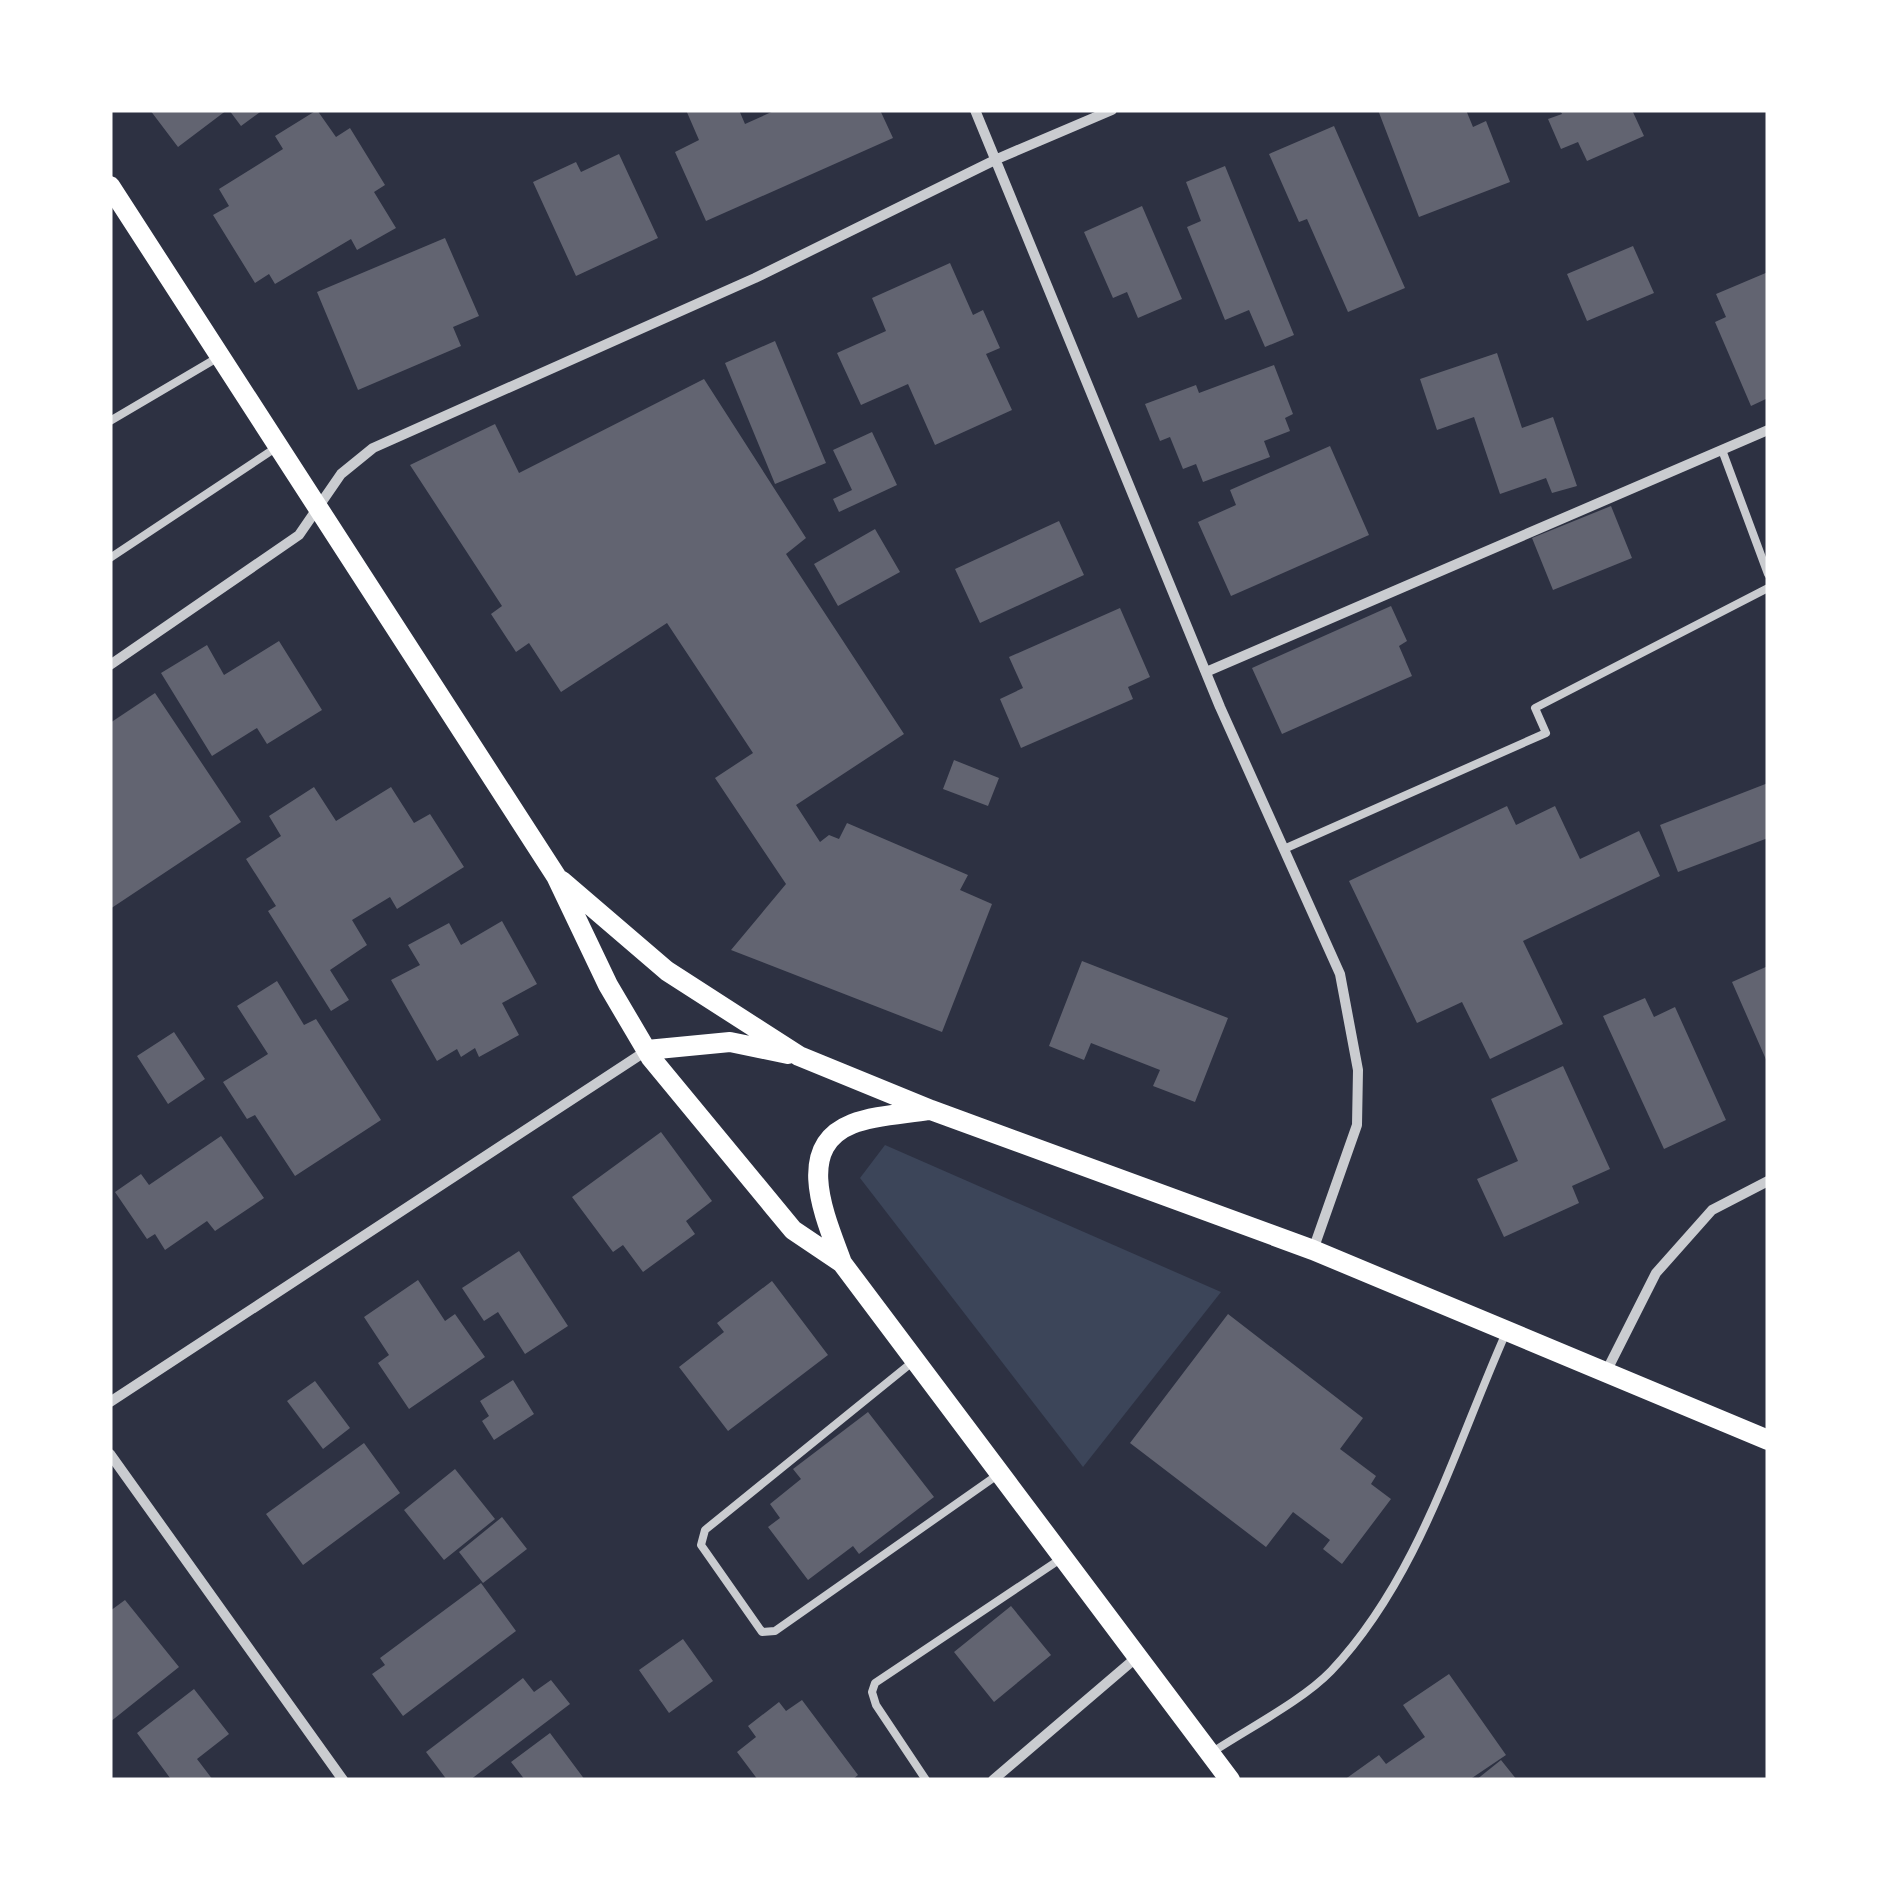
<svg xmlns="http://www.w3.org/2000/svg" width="1878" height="1890" font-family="Literata,serif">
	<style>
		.green { fill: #3c4559 }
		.building { fill: #626471 }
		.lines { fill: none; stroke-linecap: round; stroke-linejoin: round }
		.service { stroke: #caccd0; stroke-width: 8 }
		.minor { stroke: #caccd0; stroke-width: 10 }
		.secondary { stroke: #fff; stroke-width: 20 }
	</style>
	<rect width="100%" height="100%" fill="#2d3142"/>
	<path class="green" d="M885 1145 1221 1292 1083 1467 860 1178Z"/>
	<path class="building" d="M150 110H227L178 147Z
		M229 110H263L241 126Z
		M317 110 336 137 350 128 385 185 374 192 396 228 357 250 351 239 275 284 269 274 255 283 213 215 229 206 219 189 283 149 275 136Z
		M686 110H739L745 124 776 110H880L893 138 706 221 675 152 699 140Z
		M1378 110H1466L1473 127 1486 121 1510 182 1419 217Z
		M1560 110H1632L1644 136 1587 161 1578 142 1561 149 1548 119 1562 114Z
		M1334 126 1405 288 1348 312 1307 219 1299 222 1269 154Z
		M619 154 658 238 576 276 533 182 576 162 581 172Z
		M1225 166 1294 335 1265 347 1249 310 1225 320 1187 227 1201 221 1186 182Z
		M1142 206 1182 299 1138 318 1127 292 1113 298 1084 232Z
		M445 238 479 316 453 327 461 346 358 390 317 292Z
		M1633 246 1654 293 1587 321 1567 274Z
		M950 263 973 315 983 310 1000 348 986 354 1012 410 935 445 908 384 861 405 837 353 886 331 872 298Z
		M1768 272V398L1751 406 1715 322 1726 317 1716 294Z
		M775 341 826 463 775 484 725 363Z
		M1497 353 1522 428 1553 417 1577 486 1552 493 1546 478 1500 494 1474 417 1437 430 1420 379Z
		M1274 365 1293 414 1285 418 1290 431 1264 441 1270 457 1203 482 1196 464 1183 469 1170 437 1160 441 1145 404 1196 385 1199 393Z
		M704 379 806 538 786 554 904 734 796 805 820 842 829 835 839 839 847 823 968 875 960 890 992 904 942 1032 731 950 786 884 715 778 753 753 667 623 561 692 529 643 516 652 491 614 502 606 410 465 495 424 519 473Z
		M872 432 897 485 839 512 833 499 852 490 833 450Z
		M1330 446 1369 535 1231 596 1198 522 1236 505 1230 490Z
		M1611 506 1632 558 1553 590 1532 538Z
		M1059 521 1084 575 980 623 955 569Z
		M875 529 900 572 838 606 814 564Z
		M1391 606 1407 641 1399 646 1412 676 1282 734 1252 668Z
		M1120 608 1150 677 1128 687 1133 699 1021 748 1000 699 1023 688 1009 657Z
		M279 641 322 710 267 744 257 728 212 756 161 673 207 645 224 675Z
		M155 693 241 822 110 909V723Z
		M954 760 999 778 988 806 943 789Z
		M1768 783V838L1678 872 1660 825Z
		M314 787 336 821 391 787 414 823 430 814 464 867 397 909 390 897 352 920 367 945 330 970 349 1000 331 1011 268 911 276 906 246 859 281 836 269 816Z
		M1507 806 1516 825 1555 806 1580 859 1639 831 1660 876 1523 941 1563 1024 1490 1059 1462 1002 1417 1023 1349 881Z
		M502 921 537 984 502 1003 519 1035 479 1057 475 1048 461 1057 457 1049 437 1061 391 980 420 965 408 945 449 923 461 945Z
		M1082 961 1228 1018 1195 1102 1153 1086 1160 1070 1091 1043 1084 1060 1049 1046Z
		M1768 966V1064L1732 982Z
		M277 981 304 1025 316 1019 381 1120 295 1176 255 1115 247 1119 223 1082 268 1054 237 1006Z
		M1645 998 1654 1017 1675 1007 1726 1120 1664 1149 1603 1016Z
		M174 1032 205 1079 168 1104 137 1056Z
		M1563 1066 1610 1169 1572 1186 1579 1203 1504 1237 1477 1179 1518 1161 1491 1099Z
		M661 1132 712 1201 686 1221 695 1234 643 1272 623 1245 613 1252 572 1197Z
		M221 1136 264 1198 215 1231 207 1221 165 1250 155 1234 147 1239 115 1192 141 1174 149 1185Z
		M519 1251 568 1326 525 1354 498 1312 484 1321 462 1288Z
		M418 1280 445 1321 455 1314 485 1357 409 1409 378 1363 389 1355 364 1317Z
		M772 1281 828 1355 728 1431 679 1367 724 1332 717 1323Z
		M1228 1314 1363 1418 1340 1449 1376 1476 1371 1484 1391 1499 1342 1564 1323 1549 1330 1540 1293 1512 1266 1547 1130 1443Z
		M513 1380 534 1414 494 1440 482 1421 489 1416 480 1401Z
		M315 1381 350 1428 323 1449 287 1401Z
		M868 1412 934 1497 859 1554 853 1546 808 1580 768 1527 780 1518 770 1504 801 1479 793 1469Z
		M364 1443 400 1493 303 1565 266 1514Z
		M455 1469 495 1519 444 1560 404 1510Z
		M502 1517 527 1549 483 1583 459 1552Z
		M481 1583 516 1631 403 1716 372 1674 385 1665 380 1658Z
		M125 1600 179 1667 110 1722V1611Z
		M1011 1606 1051 1655 994 1702 954 1652Z
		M683 1639 713 1681 669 1713 639 1670Z
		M1449 1674 1506 1755 1469 1780H1344L1379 1755 1386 1764 1425 1737 1403 1705Z
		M523 1678 534 1692 551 1680 570 1704 470 1780H447L426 1752Z
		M194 1689 229 1734 197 1759 213 1780H167L170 1778 137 1733Z
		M802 1700 858 1775 852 1780H758L737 1752 756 1737 748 1726 779 1702 786 1711Z
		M550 1733 585 1780H525L511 1762Z
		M1501 1760 1517 1780H1476Z"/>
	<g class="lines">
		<path class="service" d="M110 421 217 358
			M1722 450 1768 574
			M110 558 277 447
			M1284 849 1546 733 1535 708 1768 588
			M915 1360 705 1530 701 1545 762 1632 775 1631 996 1476
			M1211 1753C1247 1729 1302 1701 1331 1671 1418 1579 1455 1448 1505 1335
			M926 1780 876 1705 872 1692 875 1683 1062 1558"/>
		<path class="minor" d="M975 110 1220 707 1340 974 1358 1070 1357 1125 1313 1250
			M110 665 299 535 341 474 373 448 755 278 997 159 1112 110
			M1206 672 1768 430
			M1606 1372 1656 1273 1712 1210 1768 1181
			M110 1402 646 1051
			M110 1454 343 1780
			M993 1780 1137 1657"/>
		<path class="secondary" d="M110 186 556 876 608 985 651 1058 793 1230 842 1263 1230 1780
			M562 881 667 971 799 1056 931 1110 1313 1250 1768 1440
			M647 1050 730 1042 788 1054
			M842 1263C827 1221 792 1148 852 1124 874 1115 905 1114 929 1110"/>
	</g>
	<rect width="1878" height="1890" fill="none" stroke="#ffffff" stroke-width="225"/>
</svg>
